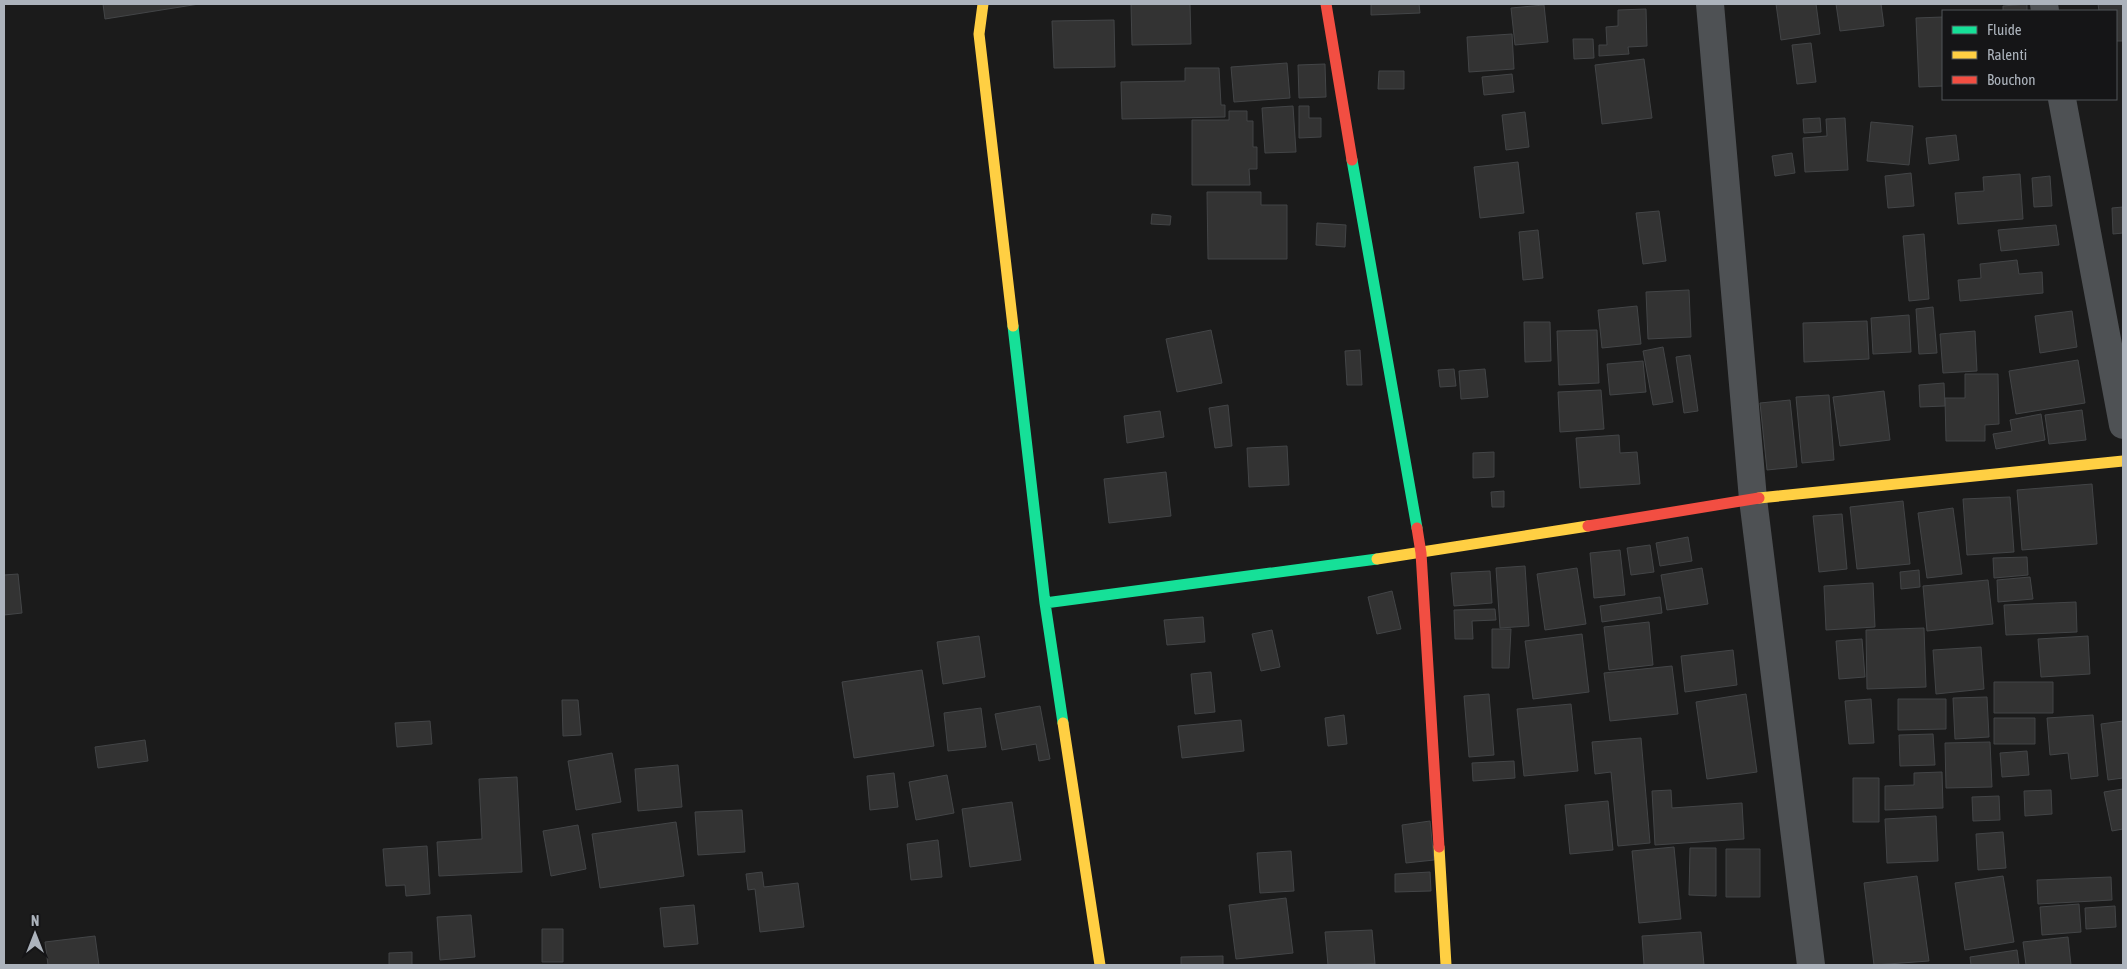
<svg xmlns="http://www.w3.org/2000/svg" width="2127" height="969" font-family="'Asap Condensed',sans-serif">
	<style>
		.building { fill: #333; stroke: #434547 }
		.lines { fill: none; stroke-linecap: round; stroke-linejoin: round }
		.street { stroke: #4e5154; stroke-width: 28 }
		.fast { stroke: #16e098; stroke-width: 11 }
		.slow { stroke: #ffcf43; stroke-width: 11 }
		.jam { stroke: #f24e42; stroke-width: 11 }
	</style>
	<rect width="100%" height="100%" fill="#1b1b1b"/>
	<path class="building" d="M103 4H199L105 19Z
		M1131 4H1190L1191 44 1132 45Z
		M1371 4H1419L1420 13 1371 15Z
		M1776 4H1816L1820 34 1781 40Z
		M1836 4H1881L1884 26 1840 31Z
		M2027 4V11H2003V6Z
		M2098 4H2123V41H2116V11H2099Z
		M1544 5 1548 42 1515 45 1511 8Z
		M1646 9 1647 46 1628 47 1629 54 1599 56V45H1607L1606 27 1618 26V10Z
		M1943 17V86L1919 87 1916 18Z
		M1114 20 1115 67 1054 68 1052 21Z
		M1512 34 1514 69 1469 72 1467 37Z
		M1573 39H1593L1594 58 1574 59Z
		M1811 43 1816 82 1797 84 1792 45Z
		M1644 59 1652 118 1602 124 1595 65Z
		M1287 63 1290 98 1234 102 1231 67Z
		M1325 64 1326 97 1299 98 1298 65Z
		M1185 68H1219L1221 105H1225V117L1122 119 1121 82 1185 81Z
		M1379 71H1404V89H1378Z
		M1512 74 1514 92 1484 95 1482 77Z
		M1293 106 1296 152 1265 153 1262 108Z
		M1299 106H1309V118H1321V137L1299 138Z
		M1229 111H1247V121H1253V147H1257V169H1249L1250 185H1192V120H1229Z
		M1525 112 1529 147 1506 150 1502 115Z
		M1820 118 1821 132 1804 133 1803 119Z
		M1845 118 1848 170 1805 172 1803 138 1827 136 1826 119Z
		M1871 122 1913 126 1909 165 1867 161Z
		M1956 135 1959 160 1929 164 1926 138Z
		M1792 153 1795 173 1775 176 1772 156Z
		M1518 162 1524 213 1480 218 1474 167Z
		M1911 173 1914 206 1888 208 1885 176Z
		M2020 174 2023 219 1958 224 1955 193 1984 191 1983 177Z
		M2050 176 2052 206 2034 207 2032 178Z
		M1207 192H1261V205H1287V259H1208Z
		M2123 207V233L2113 234 2112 208Z
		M1659 211 1666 261 1643 264 1636 213Z
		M1152 214 1171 216 1170 225 1151 224Z
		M1317 223 1346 225 1345 247 1316 245Z
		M2056 225 2059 245 2001 251 1998 230Z
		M1538 230 1543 278 1523 280 1519 232Z
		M1924 234 1929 299 1909 301 1903 236Z
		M2017 260 2019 274 2042 272 2043 293 1960 301 1958 280 1981 278 1980 264Z
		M1689 290 1691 337 1648 339 1646 292Z
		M1637 306 1641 344 1602 348 1598 310Z
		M1933 307 1937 353 1919 354 1916 309Z
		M2072 311 2077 347 2040 353 2035 316Z
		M1909 315 1911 352 1873 354 1871 318Z
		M1867 321 1869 359 1804 362 1803 323Z
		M1524 322H1550L1551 361 1525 362Z
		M1211 330 1222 383 1177 392 1166 339Z
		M1597 330 1599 383 1559 385 1557 331Z
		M1975 331 1977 371 1943 373 1940 334Z
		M1663 347 1673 402 1653 405 1643 351Z
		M1360 350 1362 385H1347L1345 351Z
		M1690 355 1698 411 1684 413 1676 357Z
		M2078 360 2085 403 2016 414 2009 371Z
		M1643 361 1646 392 1610 395 1607 364Z
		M1454 369 1456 386 1440 387 1438 370Z
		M1485 369 1488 397 1461 399 1459 371Z
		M1965 374H1998L1999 424 1985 425V441H1946L1945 398H1965Z
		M1944 383 1945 406 1920 407 1919 385Z
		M1601 390 1604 429 1560 432 1558 392Z
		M1884 391 1890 440 1840 446 1833 397Z
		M1829 395 1834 460 1802 463 1796 397Z
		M1790 400 1797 467 1767 470 1760 403Z
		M1228 405 1232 446 1215 448 1209 408Z
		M2082 410 2086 440 2049 444 2045 415Z
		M1160 411 1164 437 1127 443 1124 416Z
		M2041 414 2045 440 1996 449 1993 434 2012 431 2010 420Z
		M1619 435 1620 453 1637 452 1640 484 1580 488 1576 438Z
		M1287 446 1289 485 1249 487 1247 448Z
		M1494 452V477L1473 478V453Z
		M1166 472 1171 516 1109 523 1104 479Z
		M2092 484 2097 544 2022 550 2017 490Z
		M1504 491V507H1492L1491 492Z
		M2010 497 2014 552 1967 555 1963 499Z
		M1903 501 1910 564 1857 569 1850 507Z
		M1953 508 1962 574 1927 578 1918 513Z
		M1842 514 1847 569 1819 572 1813 516Z
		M1688 537 1692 561 1660 566 1656 543Z
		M1650 545 1654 572 1631 575 1627 548Z
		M1620 550 1625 595 1594 598 1590 553Z
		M2027 557 2028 575 1994 578 1993 558Z
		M1525 566 1529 626 1500 628 1496 568Z
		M1577 568 1586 624 1545 630 1537 574Z
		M1702 568 1708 604 1667 610 1661 575Z
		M1919 570 1920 587 1901 589 1900 572Z
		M1490 571 1492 603 1454 606 1451 573Z
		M18 574 22 613 4 615V575Z
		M2030 577 2033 599 1998 602 1997 580Z
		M1988 580 1993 624 1927 631 1923 586Z
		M1873 583 1875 627 1826 630 1824 586Z
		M1392 591 1401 629 1377 634 1368 597Z
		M1660 597 1662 613 1602 622 1600 606Z
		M2076 602 2077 632 2006 635 2004 605Z
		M1495 609 1496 620 1472 621 1473 639H1455L1454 610Z
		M1203 617 1205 642 1167 645 1164 620Z
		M1649 622 1653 665 1609 670 1604 627Z
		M1924 628 1926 687 1867 689 1866 630Z
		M1492 629H1511L1509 668H1492Z
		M1272 630 1280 667 1261 671 1252 634Z
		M1582 634 1589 692 1533 699 1525 641Z
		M979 636 985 677 943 684 937 642Z
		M2088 636 2090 674 2041 677 2038 639Z
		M1862 639 1865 677 1839 679 1836 641Z
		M1981 647 1984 689 1936 694 1933 650Z
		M1733 650 1737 685 1685 692 1681 656Z
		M1672 666 1678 714 1610 721 1604 673Z
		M922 670 934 746 854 758 842 682Z
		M1211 672 1215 712 1195 714 1191 674Z
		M1994 682H2053V713H1994Z
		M1489 694 1494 755 1469 757 1464 696Z
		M1746 694 1757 772 1707 779 1696 702Z
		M1987 697 1989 737 1955 739 1953 698Z
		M1871 699 1874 743 1849 744 1845 701Z
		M1898 699H1946V729L1898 730Z
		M562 700H578L581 735 563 736Z
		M1571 704 1578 771 1524 776 1517 709Z
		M1040 706 1050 759 1039 761 1036 744 1002 750 995 714Z
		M981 708 986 747 948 751 944 713Z
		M1344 715 1347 744 1328 746 1325 718Z
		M2093 715 2098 776 2071 779 2068 753 2050 755 2047 718Z
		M1994 718H2035V744H1994Z
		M1241 720 1244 751 1182 758 1178 726Z
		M430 721 432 744 397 747 395 723Z
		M2123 721V778L2108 780 2101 724Z
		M1933 734 1935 765 1900 766 1899 735Z
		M1641 738 1650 843 1618 846 1611 772 1595 774 1592 742Z
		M145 740 148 761 98 768 95 747Z
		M1990 742 1992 787 1946 788 1945 743Z
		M2027 751 2029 775 2002 777 2000 753Z
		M612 753 621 802 576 810 568 761Z
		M1514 761 1515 778 1473 781 1472 763Z
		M678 765 682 807 638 811 635 769Z
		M1942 772 1943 808 1885 810V786L1914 785V773Z
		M894 773 898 807 870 810 867 776Z
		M947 775 954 813 916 820 909 782Z
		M517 777 522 872 439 876 437 842 482 839 479 779Z
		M1853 778H1879V822H1853Z
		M2123 789V829L2112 831 2104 792Z
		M1671 790 1672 808 1742 803 1744 839 1655 845 1652 791Z
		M2051 790 2052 814 2025 816 2024 791Z
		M1999 796 2000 820 1973 821 1972 797Z
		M1608 801 1613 850 1570 854 1565 805Z
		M1012 802 1021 860 970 867 962 809Z
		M742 810 745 852 698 855 695 812Z
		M1936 816 1938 861 1887 863 1885 819Z
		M1430 821 1434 860 1406 863 1402 825Z
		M676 822 684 876 600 888 592 834Z
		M578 825 586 869 551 876 543 831Z
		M2003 832 2006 868 1978 870 1976 834Z
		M938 840 942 877 911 880 907 844Z
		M427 846 430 894 406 896 405 885 386 886 383 849Z
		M1674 847 1681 919 1639 923 1632 851Z
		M1690 848H1716V896L1689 895Z
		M1726 849H1760V897H1726Z
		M1291 851 1294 891 1260 893 1257 853Z
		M762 872 764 887 798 883 804 927 760 932 755 889 748 890 746 874Z
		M1430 872 1431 891 1395 892V874Z
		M1917 876 1929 961 1874 965 1864 883Z
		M2003 876 2014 942 1965 950 1955 883Z
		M2111 877 2112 900 2038 904 2037 880Z
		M1286 898 1293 953 1236 959 1229 905Z
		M2079 904 2081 932 2042 935 2040 907Z
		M694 905 698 944 664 947 660 908Z
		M2115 906 2116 927 2086 929 2085 908Z
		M471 915 475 957 440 960 437 917Z
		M542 929H563V962H542Z
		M1372 930 1375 964 1328 965 1325 932Z
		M1701 932 1704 965H1644L1642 936Z
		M95 936 99 965H48L45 942Z
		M2068 937 2071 965H2026L2023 942Z
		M2017 950 2019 965H1971L1970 957Z
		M412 952V965H389V953Z
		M1223 956V965H1181V957Z"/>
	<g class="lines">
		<path class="street" d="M1710 4 1753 499 1811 965
			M2044 4 2045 11
			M2062 99 2123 425"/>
		<path class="fast" d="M1352 160 1417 528
			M1013 326 1045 603 1063 723
			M1045 603 1377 559"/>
		<path class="slow" d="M983 4 979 34 1013 326
			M1759 498 2123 461
			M1377 559 1588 526
			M1063 723 1100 965
			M1439 847 1446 965"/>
		<path class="jam" d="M1326 4 1352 160
			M1588 526 1759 498
			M1417 528 1421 553 1439 847"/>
	</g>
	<rect width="2127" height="969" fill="none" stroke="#acb3bc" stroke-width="10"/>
	<rect x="1942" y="10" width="175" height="90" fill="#151517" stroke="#515459"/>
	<rect x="1952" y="26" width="25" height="8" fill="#16e098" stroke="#515459"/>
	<text x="1987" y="35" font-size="15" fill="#acb3bc">Fluide</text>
	<rect x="1952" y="51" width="25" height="8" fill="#ffcf43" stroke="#515459"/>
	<text x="1987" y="60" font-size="15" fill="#acb3bc">Ralenti</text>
	<rect x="1952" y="76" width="25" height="8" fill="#f24e42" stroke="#515459"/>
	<text x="1987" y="85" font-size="15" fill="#acb3bc">Bouchon</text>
	<g transform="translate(35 934)" stroke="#151517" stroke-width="4" paint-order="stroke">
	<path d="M0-4L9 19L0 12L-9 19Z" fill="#acb3bc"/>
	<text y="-8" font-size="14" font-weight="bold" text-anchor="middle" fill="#acb3bc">N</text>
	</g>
</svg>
